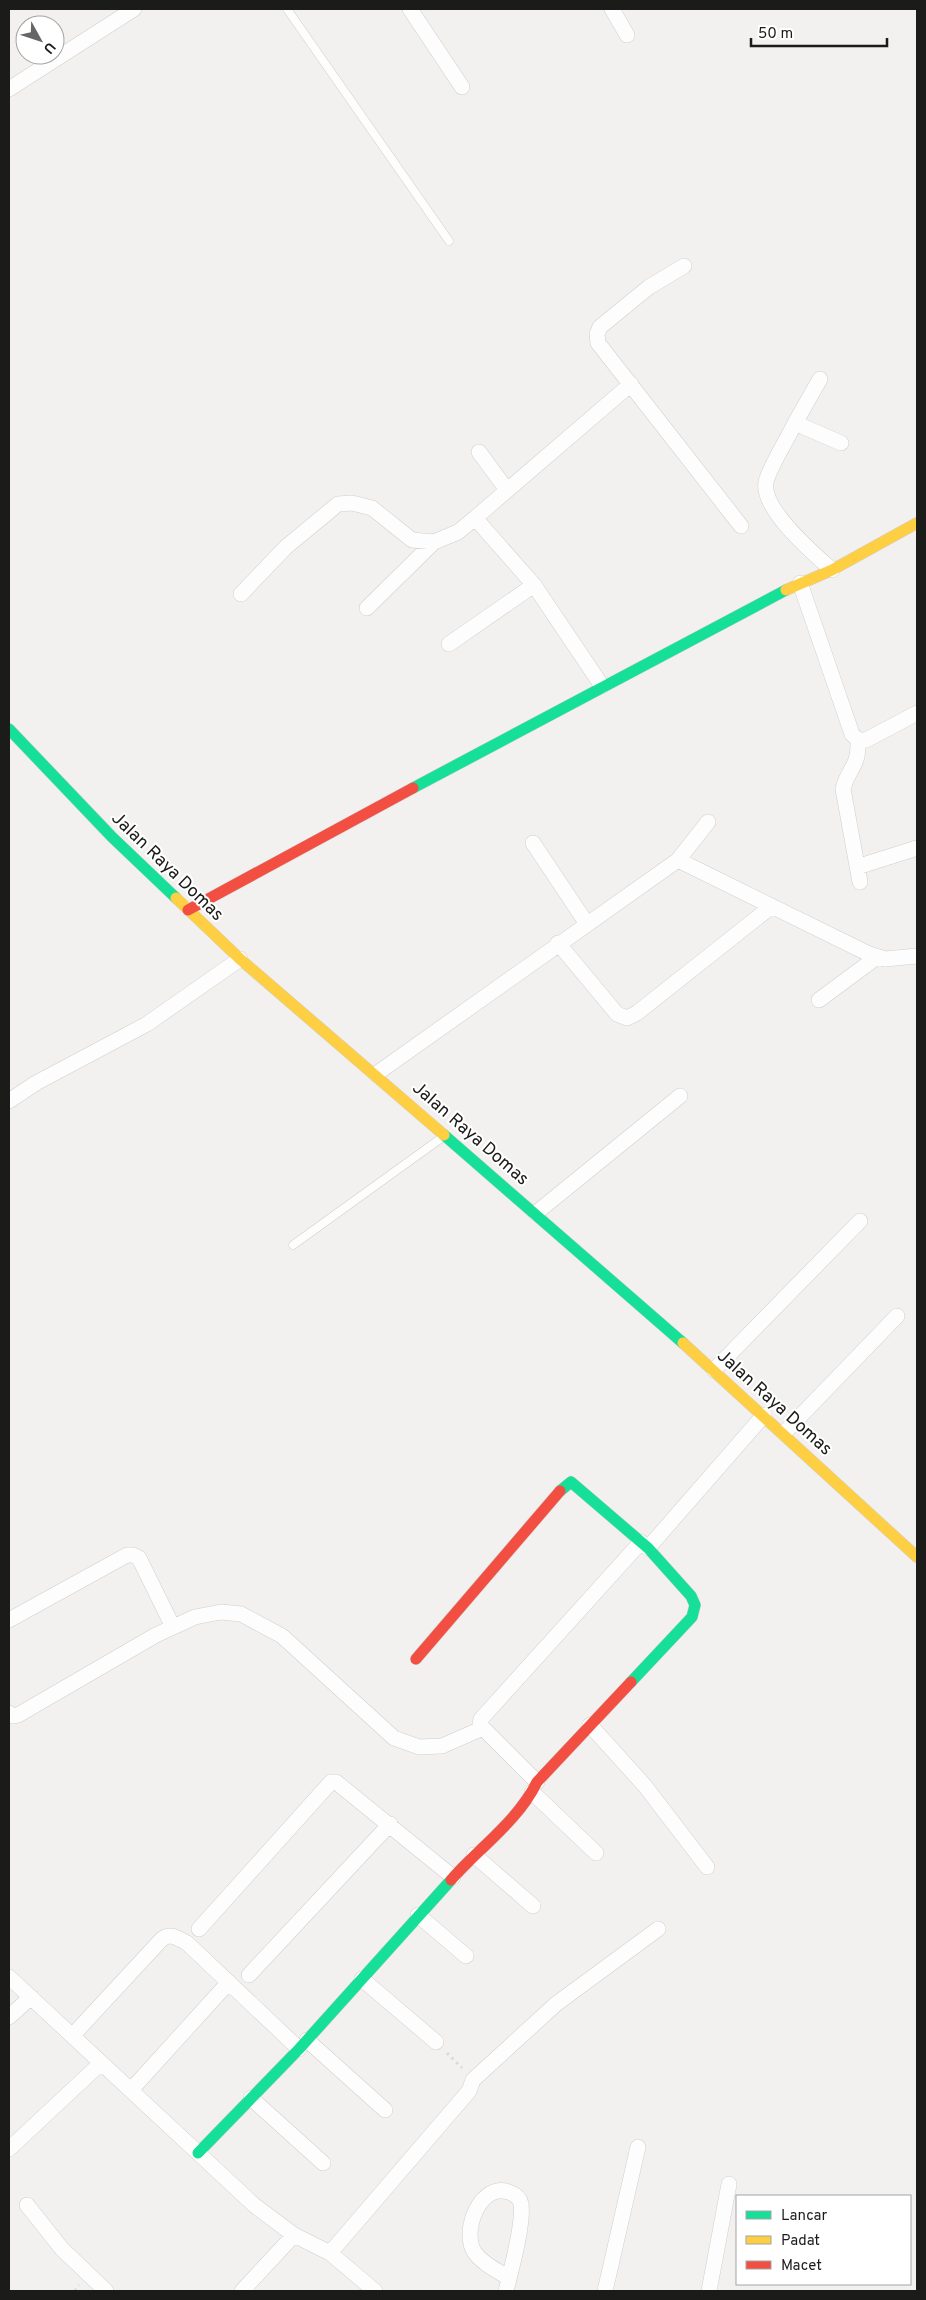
<svg xmlns="http://www.w3.org/2000/svg" width="926" height="2300" font-family="Overpass,sans-serif">
	<style>
		.lines { fill: none; stroke-linecap: round; stroke-linejoin: round }
		.lane-casing { stroke: #d0cfce; stroke-width: 9 }
		.street-casing { stroke: #d0cfce; stroke-width: 16 }
		.fast-casing { stroke: #d0cfce; stroke-width: 12 }
		.slow-casing { stroke: #d0cfce; stroke-width: 12 }
		.jam-casing { stroke: #d0cfce; stroke-width: 12 }
		.path { stroke: #dad9d9; stroke-width: 3; stroke-dasharray: 2.5 4; stroke-linecap: butt }
		.lane { stroke: #fdfdfd; stroke-width: 8 }
		.street { stroke: #fdfdfd; stroke-width: 15 }
		.fast { stroke: #16e098; stroke-width: 11 }
		.slow { stroke: #ffcf43; stroke-width: 11 }
		.jam { stroke: #f24e42; stroke-width: 11 }
		.labels { text-anchor: middle; stroke-width: 4; stroke-linejoin: round; paint-order: stroke }
		.street-label { font-size: 18px; fill: #1b1b1a; stroke: #fff }
	</style>
	<rect width="100%" height="100%" fill="#f3f1ef"/>
	<g class="lines">
		<g class="lane-casing">
			<path id="lane" d="M287 9 449 241
				M293 1245 440 1139"/>
		</g>
		<g class="street-casing">
			<path id="street" d="M410 9 462 87
				M612 9 627 35
				M9 89 134 9
				M684 266 649 287 600 327 597 334 598 343 741 526
				M795 423 820 379
				M479 452 507 490
				M475 518 631 384
				M832 570C813 553 761 509 766 482 769 468 788 438 795 423L841 443
				M800 583 852 734 858 740H866L917 713
				M241 594 286 547 338 504 352 503 372 508 412 540 434 542
				M367 608 434 542 458 532 475 518 534 585 602 686
				M449 644 534 585
				M858 740C859 768 849 766 843 789L860 882
				M533 843 587 924
				M678 860 708 822
				M857 867 917 848
				M558 943 617 1014 627 1018 637 1013 772 906
				M819 1000 877 957
				M376 1074 678 860 869 954 885 959 917 956
				M9 1101 36 1083 147 1024 240 959
				M536 1213 680 1096
				M714 1370 860 1221
				M784 1433 897 1316
				M648 1548 764 1415
				M9 1620 127 1555H133L139 1558 173 1627
				M9 1713 12 1716 18 1715 156 1635 195 1617 221 1612 241 1614 282 1636 394 1738 419 1747 442 1746 483 1728
				M590 1725 645 1786 707 1867
				M537 1782 483 1728 480 1724 481 1719 641 1542
				M532 1792 596 1853
				M474 1855 533 1906
				M418 1915 466 1956
				M199 1929 331 1782H336L453 1877
				M249 1975 390 1824
				M9 1977 254 2205 294 2235 330 2253 375 2291
				M362 1979 436 2042
				M9 2017 31 1997
				M73 2035 161 1940C170 1932 177 1938 187 1943L299 2049
				M307 2040 385 2110
				M131 2090 229 1982
				M251 2098 323 2163
				M9 2149 100 2064
				M27 2205 62 2249 106 2291
				M330 2253 469 2091 473 2080 556 2004 658 1929
				M242 2291 294 2235
				M506 2291C511 2271 524 2223 521 2204 520 2199 516 2195 511 2193 481 2179 460 2232 475 2253 483 2264 498 2271 509 2278
				M605 2291 638 2147
				M709 2291 729 2184"/>
		</g>
		<g class="fast-casing">
			<path id="fast" d="M9 729 112 837 176 898
				M413 788 786 590
				M444 1135 683 1343
				M560 1491 571 1482 648 1548 691 1596 695 1605 692 1617 631 1682
				M198 2153 299 2049 451 1880"/>
		</g>
		<g class="slow-casing">
			<path id="slow" d="M786 590 832 570 917 523
				M176 898 240 959 444 1135
				M683 1343 917 1557"/>
		</g>
		<g class="jam-casing">
			<path id="jam" d="M188 910 413 788
				M416 1659 560 1491
				M451 1880C479 1848 518 1821 537 1782L631 1682"/>
		</g>
		<path class="path" d="M447 2053 462 2068
			M75 2291 79 2285"/>
		<use href="#lane" class="lane"/>
		<use href="#street" class="street"/>
		<use href="#fast" class="fast"/>
		<use href="#slow" class="slow"/>
		<use href="#jam" class="jam"/>
	</g>
	<g class="labels">
		<g class="street-label">
			<text transform="translate(168 866) rotate(44)" y="6">Jalan Raya Domas</text>
			<text transform="translate(471 1133) rotate(41)" y="6">Jalan Raya Domas</text>
			<text transform="translate(775 1402) rotate(42)" y="6">Jalan Raya Domas</text>
		</g>
	</g>
	<rect width="926" height="2300" fill="none" stroke="#1b1b1a" stroke-width="20"/>
	<rect x="736" y="2195" width="175" height="90" fill="#ffffff" stroke="#a4a4a3"/>
	<rect x="746" y="2211" width="25" height="8" fill="#16e098" stroke="#a4a4a3"/>
	<text x="781" y="2220" font-size="15" fill="#1b1b1a">Lancar</text>
	<rect x="746" y="2236" width="25" height="8" fill="#ffcf43" stroke="#a4a4a3"/>
	<text x="781" y="2245" font-size="15" fill="#1b1b1a">Padat</text>
	<rect x="746" y="2261" width="25" height="8" fill="#f24e42" stroke="#a4a4a3"/>
	<text x="781" y="2270" font-size="15" fill="#1b1b1a">Macet</text>
	<g transform="translate(40 40) rotate(130)"><circle r="24" fill="#ffffff" stroke="#a4a4a3"/>
	<path d="M0-4L9 19L0 12L-9 19Z" fill="#676665"/>
	<text y="-8" font-size="14" font-weight="bold" text-anchor="middle" fill="#1b1b1a">U</text>
	</g>
	<path d="M751 38v8h136v-8" fill="none" stroke="#1b1b1a" stroke-width="2.5"/>
	<text x="758" y="38" font-size="15" fill="#1b1b1a" stroke="#ffffff" stroke-width="4" paint-order="stroke">50 m</text>
</svg>
